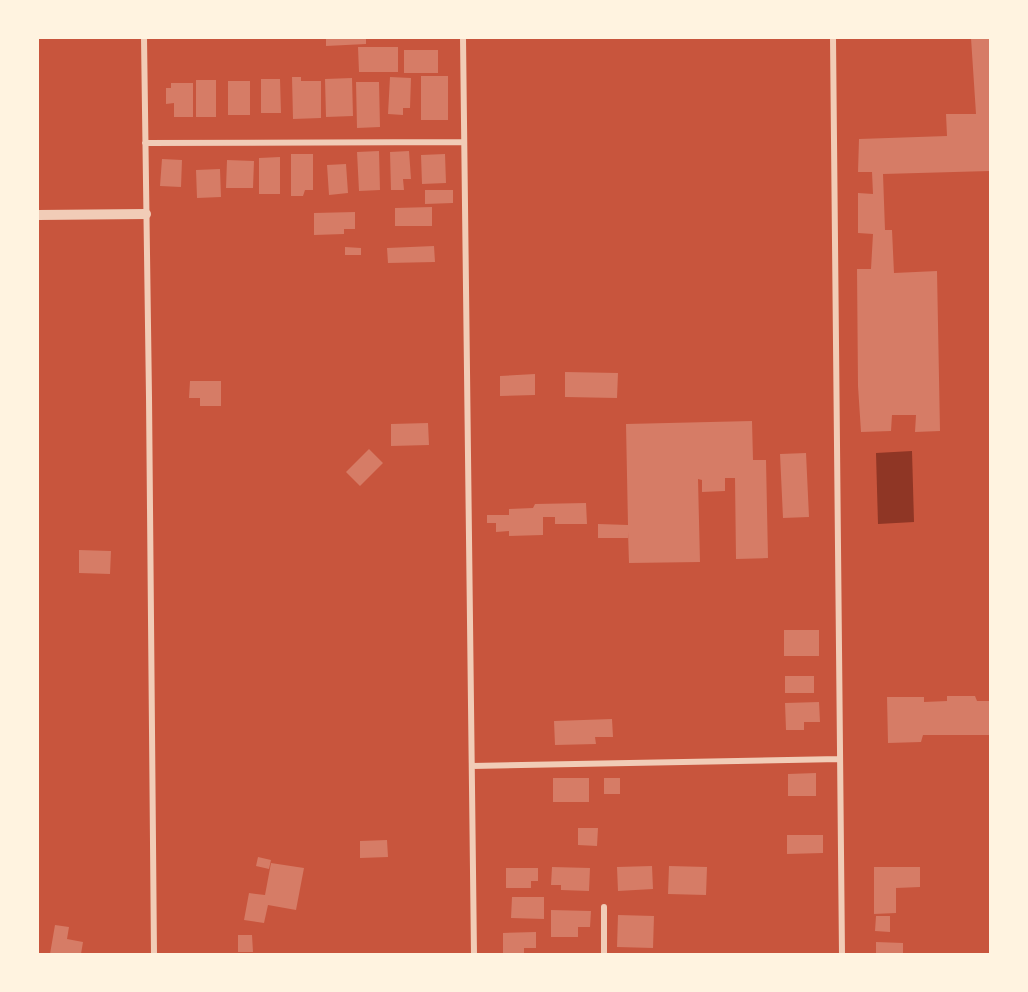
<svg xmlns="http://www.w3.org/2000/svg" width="1028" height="992" font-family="Manrope,sans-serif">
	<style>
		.water { fill: #8f3625 }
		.building { fill: #d67c66 }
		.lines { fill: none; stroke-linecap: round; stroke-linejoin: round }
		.minor { stroke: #f1ccb7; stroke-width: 6 }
		.tertiary { stroke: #f1ccb7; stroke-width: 10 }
	</style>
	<rect width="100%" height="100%" fill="#c8553d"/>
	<path class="water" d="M912 451 914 522 878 524 876 453Z"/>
	<path class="building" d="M326 38H366V44L326 46Z
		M971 38H990V171L883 174 885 230H892L894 273 937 271 940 431 915 432 916 415H892L891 431 861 432 858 386 857 269H871L873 234 858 233V193L873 194 872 172H858L859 139 947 136 946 114H976Z
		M358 47H398V72H359Z
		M404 50H438V73H404Z
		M421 76H448V120H421Z
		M292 77H301V81H321V118L293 119Z
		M390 77 411 78 410 108H403V115L388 114Z
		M352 78 353 116 326 117 325 79Z
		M261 79H280L281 113H261Z
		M196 80H216V117H196Z
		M228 81H250V115H228Z
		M356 82H379L380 127 357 128Z
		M171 83H193V117H174V103L166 104V88H171Z
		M379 151 380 190 359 191 357 152Z
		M409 151 411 179H403L404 190H391L390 152Z
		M291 154H313V190H305L303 196H291Z
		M445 154 446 183 422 184 421 155Z
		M280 157V194H259V158Z
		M162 159 182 160 181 187 160 186Z
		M227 160 254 161 253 188H226Z
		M346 164 348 193 329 195 327 165Z
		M220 169 221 197 197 198 196 170Z
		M425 190H453V203L425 204Z
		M432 207V226H395V208Z
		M355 212V229H344V234L314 235V213Z
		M434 246 435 262 388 263 387 248Z
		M345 247 361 248V255H345Z
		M565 372 618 373 617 398 565 397Z
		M535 374V395L500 396V376Z
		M190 381H221V406H200V398H189Z
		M752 421 753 460H766L768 558 736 559 735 478H725V491L702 492V480L698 479 700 562 629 563 628 532V538H598V524L628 525 626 424Z
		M428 423 429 445 391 446V424Z
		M369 449 383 463 360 486 346 472Z
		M806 453 809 517 783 518 780 454Z
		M586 503 587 524H555V517H543V535L509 536V531L496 532V523H487V515H509V509L533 508 535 504Z
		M79 550 111 551 110 574 79 573Z
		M784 630H819V656H784Z
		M785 676H814V693H785Z
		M947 696H975L977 701H990V735H923L921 742 888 743 887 697H924V702L947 701Z
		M819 702 820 722H804V730H786L785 703Z
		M612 719 613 737H595L596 744 555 745 554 721Z
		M816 773V796H788V774Z
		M553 778H589V802H553Z
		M604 778H620V794H604Z
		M578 828H598L597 846 578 845Z
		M787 835H823V853L787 854Z
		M387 840 388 857 360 858V841Z
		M258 857 271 860 269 869 256 866Z
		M271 863 304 868 296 910 268 905 264 923 244 920 249 893 265 895Z
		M652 866 653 889 618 891 617 867Z
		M669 866 707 867 706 895 668 894Z
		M552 867 590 868 589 891 561 890V885H551Z
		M874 867H920V887L896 888V913L874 914Z
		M506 868H538V881H531V888H506Z
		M512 897H544V919L511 918Z
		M551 910 591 911 590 927H578V937H551Z
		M618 915 654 916 653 948 617 947Z
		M876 916H890V932L875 931Z
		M55 925 69 927 67 939 83 942 81 954H50Z
		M536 932V948H524V954H503V933Z
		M238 935H252L253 952H238Z
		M876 942 903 943V954H876Z"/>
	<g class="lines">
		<path class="minor" d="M144 38 149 397 154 954
			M463 38 474 954
			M833 38 842 954
			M145 143 464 142
			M472 766 840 759
			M604 954V907"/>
		<path class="tertiary" d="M38 215 146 214"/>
	</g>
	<rect width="1028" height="992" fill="none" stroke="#fff3e0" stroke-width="78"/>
</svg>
